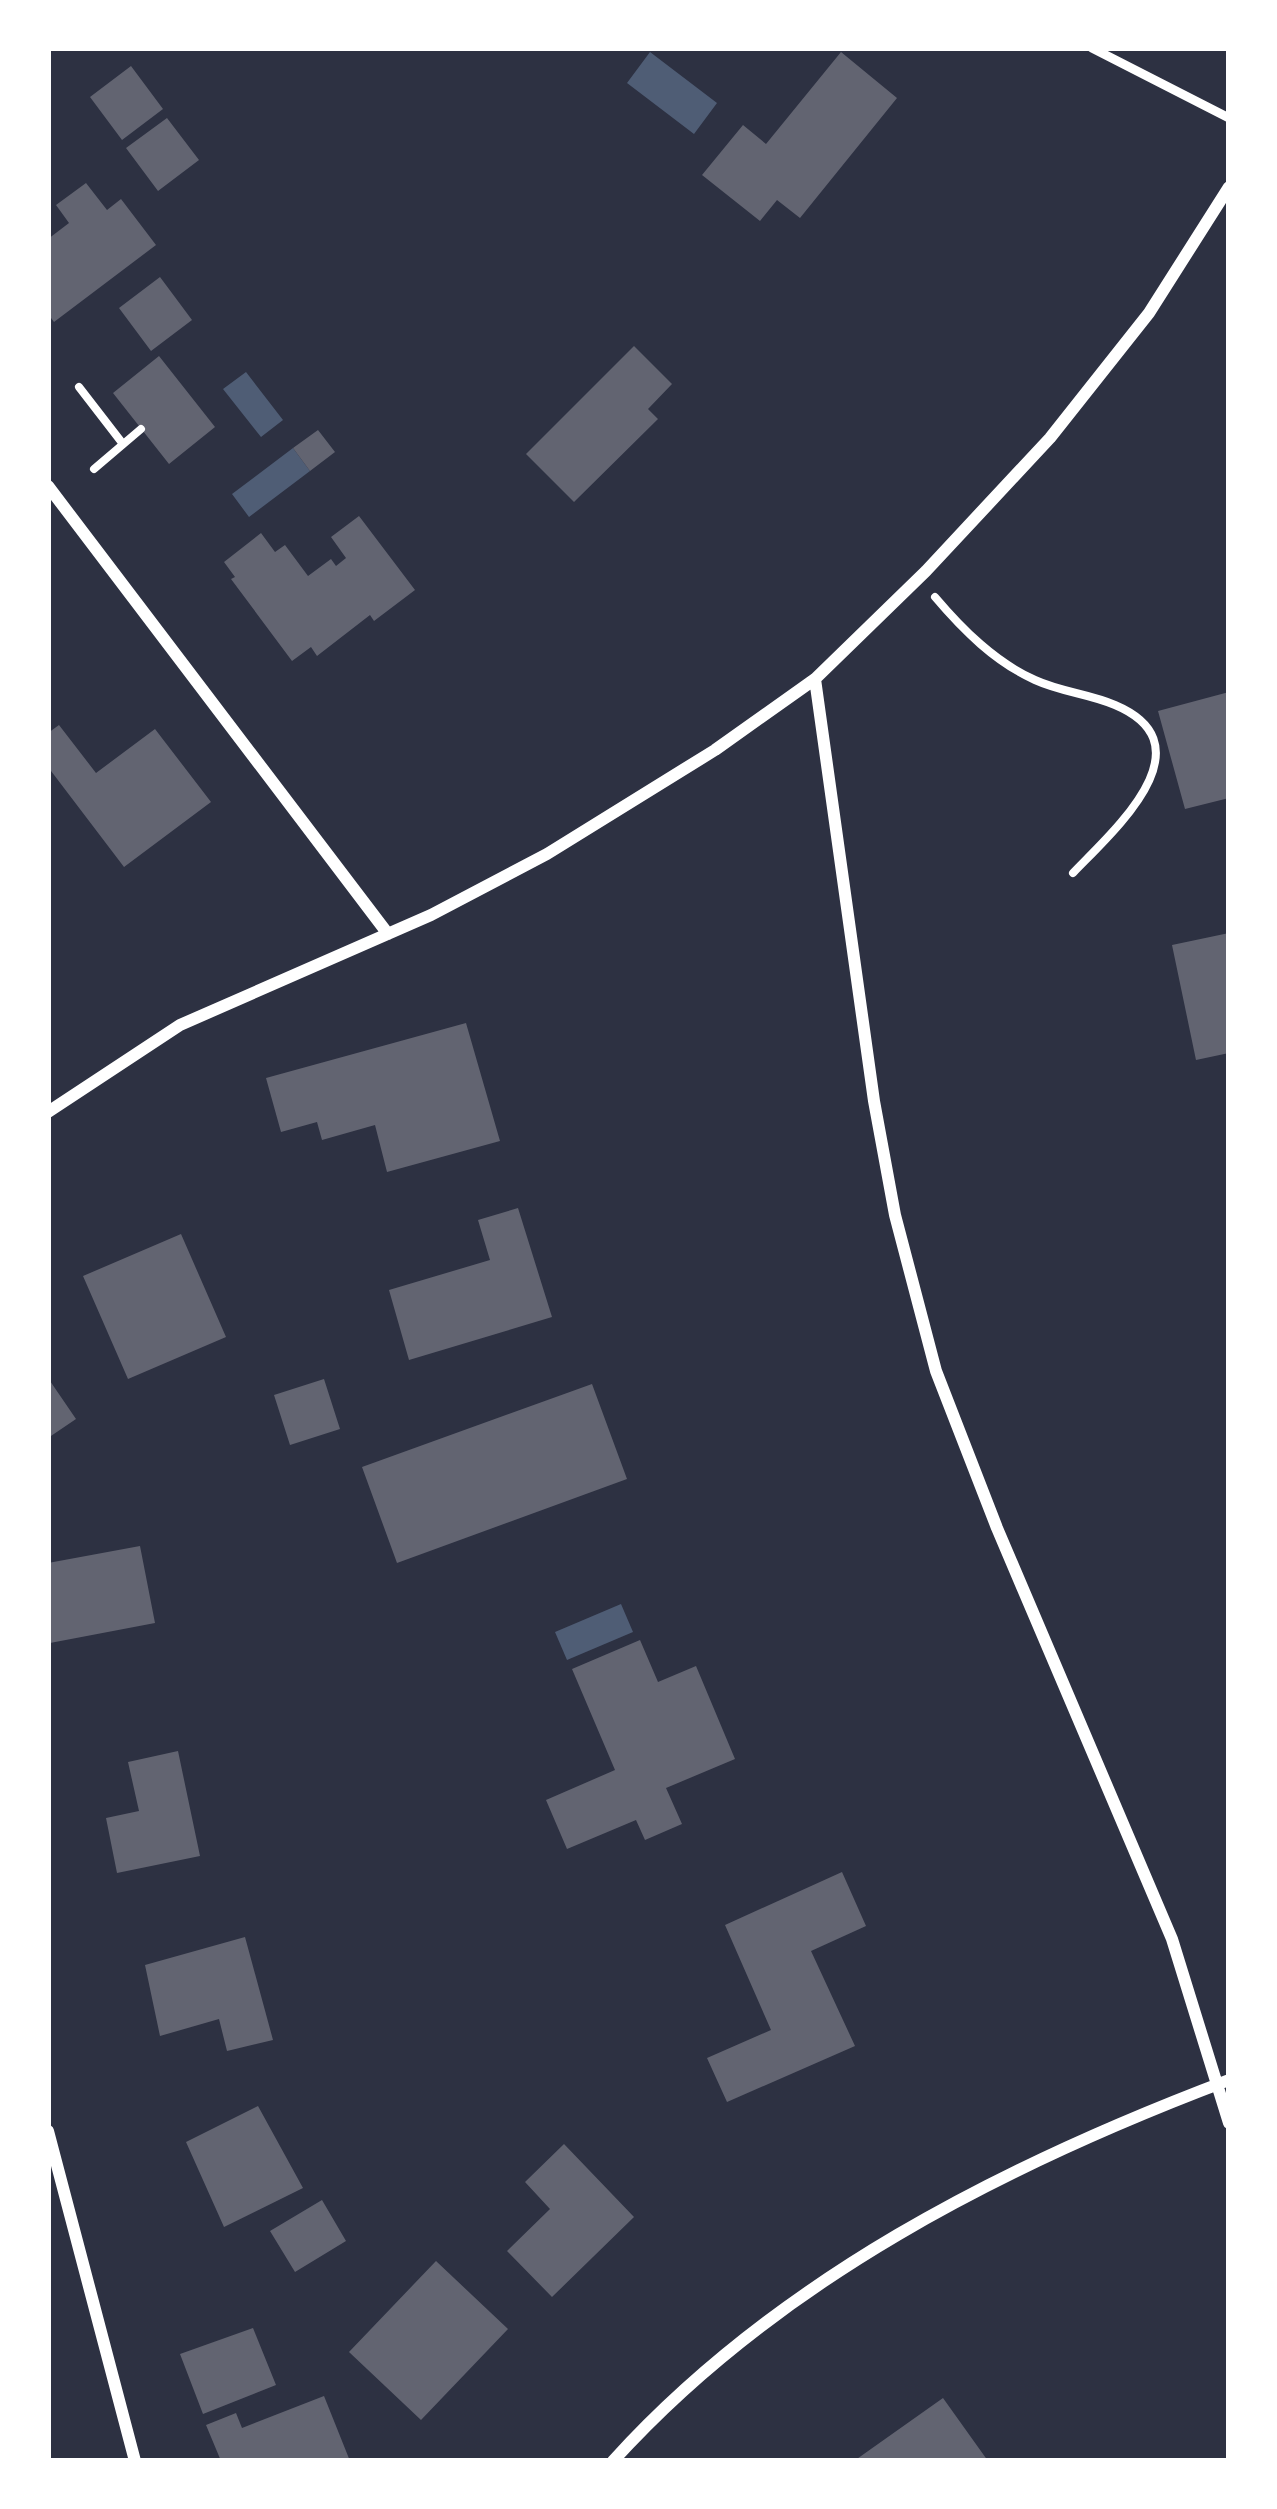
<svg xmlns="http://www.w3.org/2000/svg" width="1277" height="2509" font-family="Inter,sans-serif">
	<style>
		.water { fill: #4f5d75 }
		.building { fill: #626471 }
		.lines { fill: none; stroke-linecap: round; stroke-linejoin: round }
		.path { stroke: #fff; stroke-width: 8 }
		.service { stroke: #fff; stroke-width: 9 }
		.minor { stroke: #fff; stroke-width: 12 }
	</style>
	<rect width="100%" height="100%" fill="#2d3142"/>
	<path class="water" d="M650 52 717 103 694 134 627 83Z
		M246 372 283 420 261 437 223 389Z
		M293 448 310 471 249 517 232 494Z
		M621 1604 633 1632 567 1660 555 1632Z"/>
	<path class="building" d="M841 52 897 98 800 218 777 200 760 221 702 175 743 125 766 144Z
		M131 66 163 109 122 140 90 97Z
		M167 118 199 160 158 191 126 148Z
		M86 183 107 210 121 199 156 245 54 322 48 314V239L69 223 56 205Z
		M160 277 192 320 151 351 119 308Z
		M634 346 672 384 648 409 658 419 574 502 526 454Z
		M159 356 215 427 169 464 113 393Z
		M318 430 335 452 310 471 293 448Z
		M359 516 415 590 374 621 370 615 317 656 311 647 292 661 231 579 235 577 224 562 261 533 275 552 285 545 308 576 331 559 336 566 346 558 331 537Z
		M1229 692V798L1185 809 1158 711Z
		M59 725 96 773 155 729 211 802 124 867 48 767V733Z
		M1229 933V1053L1196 1060 1172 945Z
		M466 1023 500 1141 387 1172 375 1125 322 1140 317 1122 281 1132 266 1078Z
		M518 1208 552 1317 409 1360 389 1290 490 1260 478 1220Z
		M181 1234 226 1337 128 1379 83 1276Z
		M48 1378 76 1419 48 1438Z
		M324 1379 340 1429 290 1445 274 1395Z
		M592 1384 627 1479 397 1563 362 1467Z
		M140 1546 155 1623 50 1643 48 1563Z
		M640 1640 658 1682 696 1666 735 1759 666 1788 682 1824 645 1840 636 1820 567 1849 546 1800 615 1770 572 1669Z
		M178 1751 200 1856 117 1873 106 1818 139 1811 128 1762Z
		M842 1872 866 1926 811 1951 855 2046 727 2102 707 2058 771 2030 725 1925Z
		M245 1937 273 2040 227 2051 219 2019 160 2036 145 1965Z
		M258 2106 303 2188 224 2227 186 2142Z
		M564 2144 634 2217 552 2297 507 2251 550 2209 525 2182Z
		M322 2200 346 2241 295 2272 270 2231Z
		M436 2261 508 2329 421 2420 349 2352Z
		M253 2328 276 2385 203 2414 180 2354Z
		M324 2396 350 2461H221L206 2425 236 2413 242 2428Z
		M943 2398 988 2461H854Z"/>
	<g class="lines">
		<path class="path" d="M79 387 123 444
			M94 469 141 429
			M935 597C963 630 995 662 1035 680 1061 692 1090 694 1115 705 1212 746 1111 833 1073 873"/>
		<path class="service" d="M1092 48 1229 118"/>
		<path class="minor" d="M48 486 388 934
			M815 679 874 1101 895 1215 936 1371 997 1528 1172 1939 1229 2123
			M48 1112 180 1025 431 915 547 854 715 750 815 679 926 571 1050 438 1149 313 1229 187
			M48 2131 135 2461
			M613 2461C777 2280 1004 2165 1229 2080"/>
	</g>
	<rect width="1277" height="2509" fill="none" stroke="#ffffff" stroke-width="102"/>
</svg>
